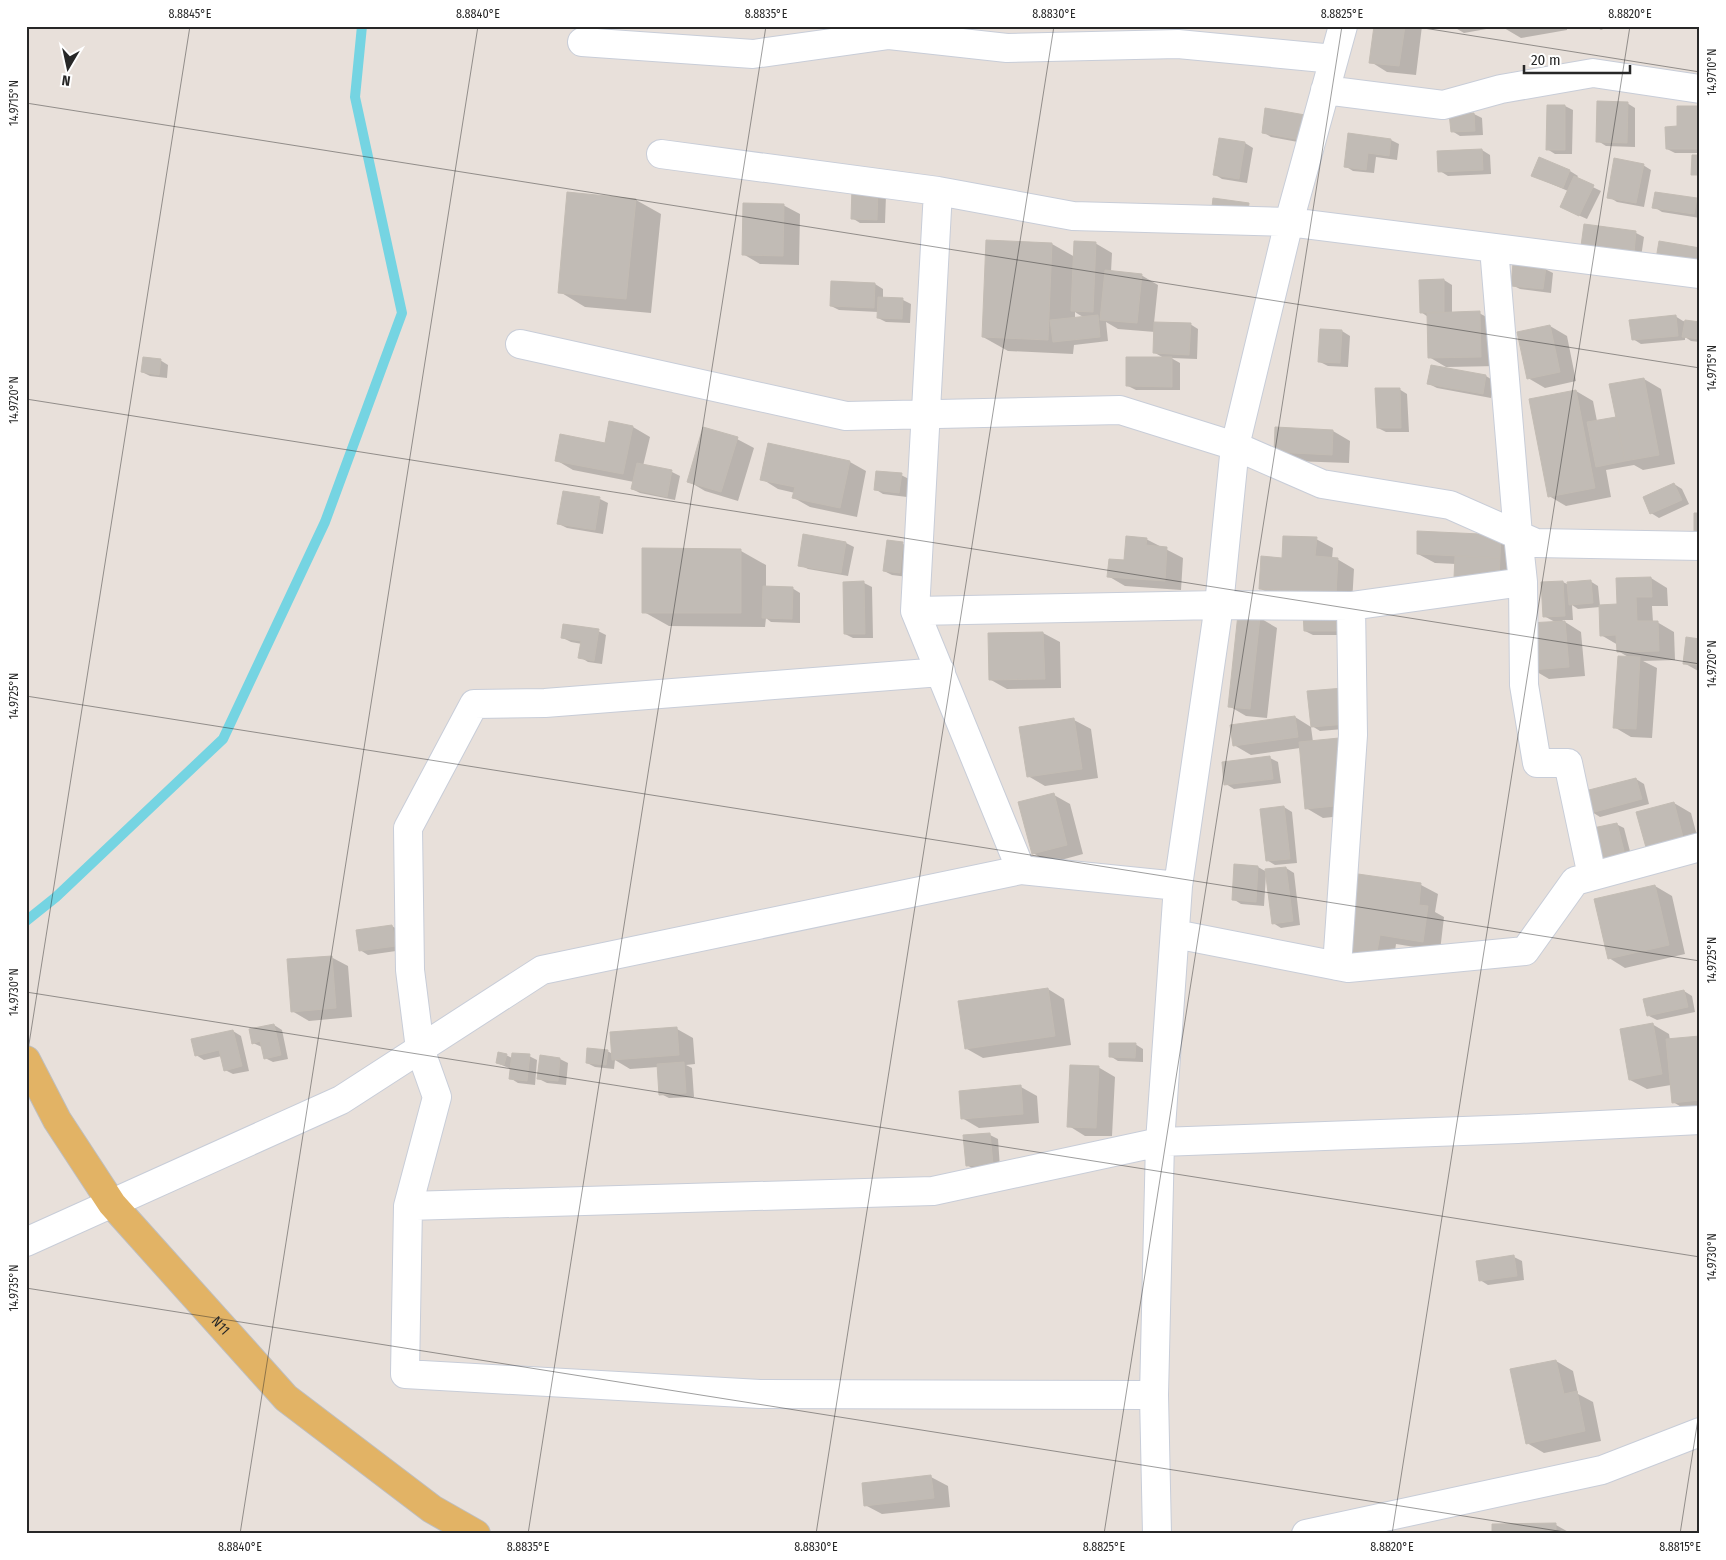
<svg xmlns="http://www.w3.org/2000/svg" width="1726" height="1560" font-family="'Fira Sans Condensed',sans-serif">
	<style>
		.shadow { fill: #0003; fill-rule: evenodd }
		.lines { fill: none; stroke-linecap: round; stroke-linejoin: round }
		.stream { stroke: #75d4e2; stroke-width: 10 }
		.building { fill: #c1bbb5; stroke: #c3bcb4 }
		.minor-casing { stroke: #c8cdd8; stroke-width: 30 }
		.major-casing { stroke: #bebebe; stroke-width: 30 }
		.minor { stroke: #fff; stroke-width: 28 }
		.major { stroke: #e2b365; stroke-width: 28 }
		.ticks { fill: none; stroke: #272727; stroke-width: 1; stroke-opacity: 0.45 }
		.labels { text-anchor: middle; stroke-width: 5; stroke-linejoin: round; paint-order: stroke }
		.street-label { font-size: 14px; fill: #272727; stroke: #fff }
		.neatline { fill: none; stroke: #272727; stroke-width: 2 }
		.ticks-label { font-size: 12px; text-anchor: middle; fill: #272727 }
	</style>
	<rect width="100%" height="100%" fill="#e8e0da"/>
	<path class="shadow" d="M1376 26H1422L1416 75 1387 72 1371 62Z
		M1452 26H1503L1464 33Z
		M1503 26H1567V30L1521 38 1504 28Z
		M1595 26H1610L1601 30Z
		M1627 103 1635 108V147L1606 146 1598 141Z
		M1565 106 1573 110 1572 154H1555L1547 149Z
		M1697 107 1700 109V153H1675L1667 149 1679 128Z
		M1266 109 1314 145 1271 137 1263 132Z
		M1474 114 1482 118 1483 135 1460 136 1452 131Z
		M1349 134 1391 140 1399 144 1397 160 1376 157 1374 173 1353 171 1345 166Z
		M1245 143 1253 148 1247 183 1222 179 1214 174Z
		M1482 150 1490 155 1491 174 1448 176 1440 171Z
		M1539 159 1570 171 1578 176 1576 179 1601 191 1587 219 1569 211 1568 191 1533 176Z
		M1643 165 1651 170 1644 207 1617 202 1609 197Z
		M853 190 886 195 885 223H860L852 218Z
		M636 200 661 214 651 313 585 307 560 292Z
		M1697 200 1700 201V218L1662 212 1654 207Z
		M783 205 800 214 799 265 760 264 743 254Z
		M1585 226 1636 233 1644 237 1641 257Z
		M987 241 1052 244 1075 257 1095 243 1112 253 1111 272 1141 275 1158 285 1154 323 1190 324 1198 329 1197 359 1171 358 1180 363V390H1136L1128 386 1164 358 1155 353V332L1118 329 1106 322 1108 341 1074 345 1073 354 1008 351 983 337ZM1075 312 1078 314 1085 318 1075 319Z
		M1545 269 1553 273 1551 293 1520 289 1512 285Z
		M1444 280 1452 285V314L1479 313 1496 322 1498 366 1446 367 1429 357 1428 317 1421 312Z
		M832 282 875 284 883 289V299L903 300 911 304 910 323 886 322 878 318V312L839 310 831 306Z
		M1675 316 1683 321 1700 324V342L1691 341 1685 337V340L1641 344 1633 339Z
		M1550 326 1567 336 1576 381 1545 388 1528 378Z
		M1342 331 1350 336 1348 367 1328 366 1320 362Z
		M160 360 168 365 167 378 150 376 142 372Z
		M1432 367 1486 376 1494 381 1491 398 1437 388 1429 384Z
		M1644 379 1661 389 1675 464 1643 470 1634 465 1606 470 1611 497 1566 506 1549 496 1576 391 1593 401 1597 421 1616 418Z
		M1399 389 1407 394 1409 432H1386L1378 428Z
		M610 423 633 427 650 437 643 466 672 472 680 476 675 500 640 493 632 489 634 482 573 470 556 460 606 444Z
		M1333 431 1350 441 1349 463 1292 461 1275 451Z
		M737 439 754 448 738 501 705 491 688 481Z
		M850 462 866 471 857 517 810 507 794 498 795 493 778 489 762 479Z
		M901 475 909 479 907 497 883 494 875 489Z
		M1674 484 1682 489 1689 504 1659 518 1651 513Z
		M600 499 608 503 603 534 567 528 559 524Z
		M1501 536 1517 545 1508 566 1507 584 1456 564 1435 563 1418 554Z
		M1146 539 1183 558 1181 590 1125 586 1108 576Z
		M1316 539 1333 548 1332 559H1337L1354 569 1352 603 1278 598 1261 589 1283 559Z
		M888 542 903 544 911 548 908 577 892 575 884 571Z
		M846 543 854 547 848 576 808 569 800 565Z
		M741 551 766 565V587L792 588 800 593V623L771 622 766 618 765 627 669 626 644 612Z
		M1651 578 1667 588 1668 606H1652L1653 622H1657L1674 632 1675 660 1643 661 1657 668 1652 738 1631 737 1614 727 1630 658 1618 651V645L1601 635 1600 607 1578 609 1572 605 1573 620H1562L1581 632 1585 676 1549 679 1532 669 1555 622 1544 616 1563 582 1569 585 1590 581 1598 586 1600 606 1618 605Z
		M844 583H864L872 587 873 638H853L845 634Z
		M1304 614 1355 635H1313L1305 631Z
		M1260 618 1277 628 1267 718 1246 716 1229 706Z
		M598 631 606 635 602 664 588 662 580 657 582 644 571 642 563 638Z
		M1043 633 1060 642 1061 688 1007 689 991 680Z
		M1700 640V672L1684 663Z
		M1309 692 1355 728 1320 731 1312 726Z
		M1295 717 1311 727 1313 742 1355 749 1361 814 1323 818 1306 808 1300 748 1251 755 1234 745Z
		M1074 720 1091 729 1098 778 1045 786 1028 776Z
		M1270 758 1278 762 1281 783 1234 789 1226 784Z
		M1636 779 1644 784 1649 804 1600 817 1592 812Z
		M1054 795 1070 804 1083 854 1050 863 1033 853Z
		M1674 803 1691 813 1700 847 1664 860Z
		M1284 807 1292 812 1297 863 1275 865 1267 860Z
		M1616 824 1624 828 1632 859 1610 865Z
		M1235 866 1258 867 1267 872 1286 868 1294 873 1300 925 1281 928 1273 923 1266 874 1264 906 1241 904 1233 899Z
		M1359 875 1421 885 1438 894 1435 912 1444 917 1440 951 1396 944 1393 966 1365 961 1349 952Z
		M1655 886 1672 896 1685 954 1625 968 1609 958Z
		M392 926 400 931 403 950 368 955 360 950 357 931Z
		M331 957 348 966 352 1017 309 1021 292 1011Z
		M1048 989 1064 999 1071 1045 983 1058 967 1049Z
		M1684 991 1692 996 1695 1012 1657 1020 1649 1016Z
		M1652 1024 1669 1034 1670 1040 1700 1037V1111L1690 1112 1673 1102 1671 1085 1647 1089 1630 1080Z
		M274 1025 282 1030 288 1059 273 1062 265 1058 262 1047 253 1043Z
		M677 1029 693 1038 695 1064 686 1065 692 1068 694 1097 669 1098 661 1094 658 1067 630 1069 615 1060 614 1069 595 1067 587 1063 607 1051 613 1054Z
		M233 1031 241 1036 249 1071 233 1074 225 1070 222 1056 204 1060 196 1055Z
		M1135 1044 1143 1049V1062L1118 1061 1110 1056Z
		M506 1055 512 1058 529 1056 537 1060 535 1085 518 1083 510 1078 511 1069 497 1063Z
		M541 1057 560 1059 568 1063 566 1085 547 1083 539 1079Z
		M1098 1067 1115 1077 1112 1136H1085L1069 1126Z
		M1021 1087 1037 1096 1039 1123 979 1128 962 1118Z
		M990 1135 998 1139 1000 1168 975 1170 967 1165Z
		M1514 1257 1522 1261 1524 1280 1488 1285 1480 1280Z
		M1556 1361 1573 1371 1578 1394 1593 1402 1601 1441 1544 1453 1527 1443Z
		M931 1477 948 1486 950 1507 882 1514 865 1505Z
		M1556 1525 1572 1534H1493Z"/>
	<g class="lines">
		<path class="stream" d="M26 921 56 897 223 739 325 522 402 313 355 97 362 26"/>
	</g>
	<path class="building" d="M1374 26H1405L1399 66 1369 63Z
		M1597 101 1628 102 1627 143 1596 142Z
		M1547 105H1565V150H1546Z
		M1677 106H1698V149H1666L1665 127 1677 126Z
		M1265 108 1311 116 1306 141 1262 133Z
		M1449 113H1474L1475 131 1451 132Z
		M1348 133 1391 139 1389 156 1368 153 1366 170 1344 167Z
		M1219 138 1245 142 1239 179 1213 175Z
		M1482 149 1483 170 1438 172 1437 151Z
		M1692 155H1700V175H1691Z
		M1539 157 1570 170 1563 188 1531 176Z
		M1614 158 1644 164 1636 203 1607 198Z
		M1574 176 1594 185 1579 216 1560 207Z
		M852 188 878 189 877 220 851 219Z
		M567 192 636 199 626 299 558 293Z
		M1655 192 1697 198 1694 214 1652 208Z
		M1213 198 1249 203 1247 219 1211 216Z
		M743 203 784 204 783 256 742 255Z
		M1584 224 1636 231 1634 253 1581 246Z
		M986 240 1052 243 1048 340 982 337Z
		M1074 241 1096 242 1093 312 1071 311Z
		M1659 241 1700 248V265L1656 259Z
		M1513 263 1546 267 1543 289 1511 286Z
		M1105 270 1142 274 1137 323 1100 320Z
		M1444 279V312L1420 313 1419 280Z
		M831 281 875 283 874 308 830 306Z
		M878 297 903 298 902 319 877 318Z
		M1480 311 1481 357 1428 358 1427 313Z
		M1098 315 1100 337 1053 342 1050 320Z
		M1676 315 1678 336 1632 340 1629 320Z
		M1685 320 1700 322V339L1682 337Z
		M1154 322 1191 323 1189 355 1153 353Z
		M1550 325 1560 372 1527 379 1517 332Z
		M1320 329 1342 330 1340 363 1318 362Z
		M143 357 161 359 159 375 141 372Z
		M1126 357H1172V387L1126 386Z
		M1431 365 1486 375 1483 394 1427 384Z
		M1644 378 1659 455 1625 461 1609 384Z
		M1375 388H1400L1401 428H1377Z
		M1576 390 1595 488 1548 497 1529 399Z
		M1616 417 1625 461 1596 467 1587 422Z
		M609 421 633 426 623 474 555 461 560 434 605 443Z
		M703 427 738 437 721 492 687 482Z
		M1275 427 1333 430 1332 455 1274 452Z
		M768 443 850 461 840 508 792 498 795 487 760 480Z
		M637 463 672 470 667 497 631 489Z
		M876 471 902 473 899 493 874 490Z
		M1674 483 1682 500 1650 514 1643 497Z
		M563 491 600 497 595 530 557 524Z
		M1694 513H1700V535H1694Z
		M1417 531 1501 535 1500 558 1417 554Z
		M803 534 846 542 841 573 798 566Z
		M1126 536 1147 538 1146 545 1167 547 1165 581 1107 577 1109 559 1124 560Z
		M1283 536 1317 537 1315 556 1338 558 1336 594 1259 589 1261 556 1282 558Z
		M887 540 903 542 900 573 883 571Z
		M642 548 741 549V613H642Z
		M1455 556 1500 558 1499 580 1454 578Z
		M1651 577 1652 597H1636L1637 621H1658L1659 651 1617 652 1616 635 1600 636 1599 605 1617 604 1616 578Z
		M1591 580 1593 603 1569 605 1567 582Z
		M864 581 865 634H844L843 582Z
		M1563 581 1565 616 1543 617 1541 582Z
		M763 586 793 587 792 619 762 618Z
		M1303 612H1347V631H1304Z
		M1238 614 1260 617 1250 709 1228 707Z
		M1565 621 1569 667 1531 670 1528 623Z
		M563 624 599 629 594 661 578 658 581 641 561 638Z
		M1043 632 1045 679 989 680 988 633Z
		M1686 637 1700 639V665L1683 664Z
		M1618 656 1640 657 1636 729 1613 728Z
		M1344 688 1347 724 1311 727 1307 691Z
		M1295 716 1298 737 1233 746 1230 725Z
		M1074 718 1082 769 1027 777 1019 727Z
		M1339 738 1345 805 1305 809 1299 742Z
		M1270 756 1273 779 1224 785 1222 762Z
		M1636 778 1642 799 1591 813 1585 791Z
		M1054 793 1067 845 1032 854 1018 802Z
		M1674 802 1684 841 1647 851 1636 812Z
		M1284 806 1290 859 1266 861 1260 809Z
		M1617 823 1625 855 1601 861 1593 828Z
		M1234 864 1258 866 1256 902 1232 900Z
		M1286 867 1293 921 1272 924 1265 869Z
		M1358 874 1421 883 1419 905 1428 906 1423 942 1380 935 1376 957 1347 952Z
		M1655 885 1669 945 1608 959 1594 899Z
		M392 925 396 946 359 951 356 930Z
		M332 956 336 1008 291 1012 287 959Z
		M1048 988 1055 1036 965 1049 958 1001Z
		M1684 990 1688 1007 1647 1016 1643 999Z
		M1653 1023 1662 1074 1629 1080 1620 1029Z
		M274 1024 281 1055 264 1059 260 1041 252 1044 249 1029Z
		M677 1027 679 1055 612 1060 610 1032Z
		M233 1030 242 1066 224 1071 219 1050 195 1056 191 1039Z
		M1700 1036V1100L1672 1103 1666 1039Z
		M1109 1043H1136L1135 1058 1109 1057Z
		M587 1048 608 1050 606 1065 586 1063Z
		M498 1052 507 1054 504 1065 496 1063Z
		M512 1053 530 1054 527 1081 509 1079Z
		M540 1055 560 1058 558 1081 537 1079Z
		M684 1062 686 1093 659 1095 657 1064Z
		M1070 1065 1099 1066 1096 1128 1067 1127Z
		M1021 1085 1023 1114 961 1119 959 1091Z
		M990 1133 993 1164 966 1166 963 1135Z
		M1514 1255 1517 1276 1479 1281 1476 1261Z
		M1556 1360 1564 1394 1577 1391 1585 1431 1526 1444 1510 1369Z
		M931 1475 934 1498 864 1506 862 1483Z
		M1556 1523V1534H1492V1524Z"/>
	<g class="lines">
		<g class="minor-casing">
			<path id="minor" d="M582 42 753 54 889 35 1007 48 1178 44 1334 59
				M1325 90 1443 105 1501 89 1593 73 1700 89
				M661 154 938 191 1073 216 1289 222 1700 274
				M938 191 915 611 1021 870
				M1494 248 1518 535 1523 582 1524 685 1537 763H1568L1592 876
				M520 344 846 416 1120 410 1235 446 1322 484 1450 505 1536 543 1700 546
				M915 611 1219 605 1351 606 1523 582
				M941 672 545 703 474 704 408 828 410 970 420 1049 437 1097 408 1206 405 1374 760 1394 1154 1395
				M1175 934 1348 968 1525 951 1575 881 1700 847
				M1337 966 1353 735 1351 606
				M408 1206 933 1191 1160 1142 1518 1129 1700 1120
				M26 1242 341 1100 542 970 1021 870 1178 886
				M1157 1534 1154 1395 1160 1142 1178 886 1219 605 1235 446 1289 222 1343 26
				M1306 1534 1602 1470 1700 1432"/>
		</g>
		<g class="major-casing">
			<g id="major">
				<path id="s1" d="M26 1060 57 1120 112 1204 286 1398 432 1509 476 1534"/>
			</g>
		</g>
		<use href="#minor" class="minor"/>
		<use href="#major" class="major"/>
	</g>
	<path class="ticks" d="M1411 26 1700 72M26 103 1700 368M26 399 1700 664M26 696 1700 961M26 992 1700 1257M26 1063 190 26M26 1288 1577 1534M240 1534 478 26M528 1534 766 26M816 1534 1054 26M1104 1534 1342 26M1392 1534 1630 26M1680 1534 1700 1406"/>
	<g class="labels">
		<g class="street-label">
			<text dy="5" stroke="none"><textPath href="#s1" startOffset="331">N11</textPath></text>
		</g>
	</g>
	<rect width="1726" height="1560" fill="none" stroke="#ffffff" stroke-width="55"/>
	<g transform="translate(68 68) rotate(189)" stroke="#ffffff" stroke-width="4" paint-order="stroke">
	<path d="M0-4L9 19L0 12L-9 19Z" fill="#272727"/>
	<text y="-8" font-size="14" font-weight="bold" text-anchor="middle" fill="#272727">N</text>
	</g>
	<path d="M1524 65v8h106v-8" fill="none" stroke="#272727" stroke-width="2.5"/>
	<text x="1531" y="65" font-size="15" fill="#272727" stroke="#ffffff" stroke-width="4" paint-order="stroke">20 m</text>
	<rect x="28" y="28" width="1670" height="1504" class="neatline"/>
	<g class="ticks-label">
		<text x="190" y="18">8.8845°E</text>
		<text x="478" y="18">8.8840°E</text>
		<text x="766" y="18">8.8835°E</text>
		<text x="1054" y="18">8.8830°E</text>
		<text x="1342" y="18">8.8825°E</text>
		<text x="1630" y="18">8.8820°E</text>
		<text transform="translate(1712 72) rotate(-90)" y="4">14.9710°N</text>
		<text transform="translate(14 103) rotate(-90)" y="4">14.9715°N</text>
		<text transform="translate(1712 368) rotate(-90)" y="4">14.9715°N</text>
		<text transform="translate(14 400) rotate(-90)" y="4">14.9720°N</text>
		<text transform="translate(1712 664) rotate(-90)" y="4">14.9720°N</text>
		<text transform="translate(14 696) rotate(-90)" y="4">14.9725°N</text>
		<text transform="translate(1712 960) rotate(-90)" y="4">14.9725°N</text>
		<text transform="translate(14 992) rotate(-90)" y="4">14.9730°N</text>
		<text transform="translate(1712 1257) rotate(-90)" y="4">14.9730°N</text>
		<text transform="translate(14 1288) rotate(-90)" y="4">14.9735°N</text>
		<text x="240" y="1551">8.8840°E</text>
		<text x="528" y="1551">8.8835°E</text>
		<text x="816" y="1551">8.8830°E</text>
		<text x="1104" y="1551">8.8825°E</text>
		<text x="1392" y="1551">8.8820°E</text>
		<text x="1680" y="1551">8.8815°E</text>
	</g>
</svg>
